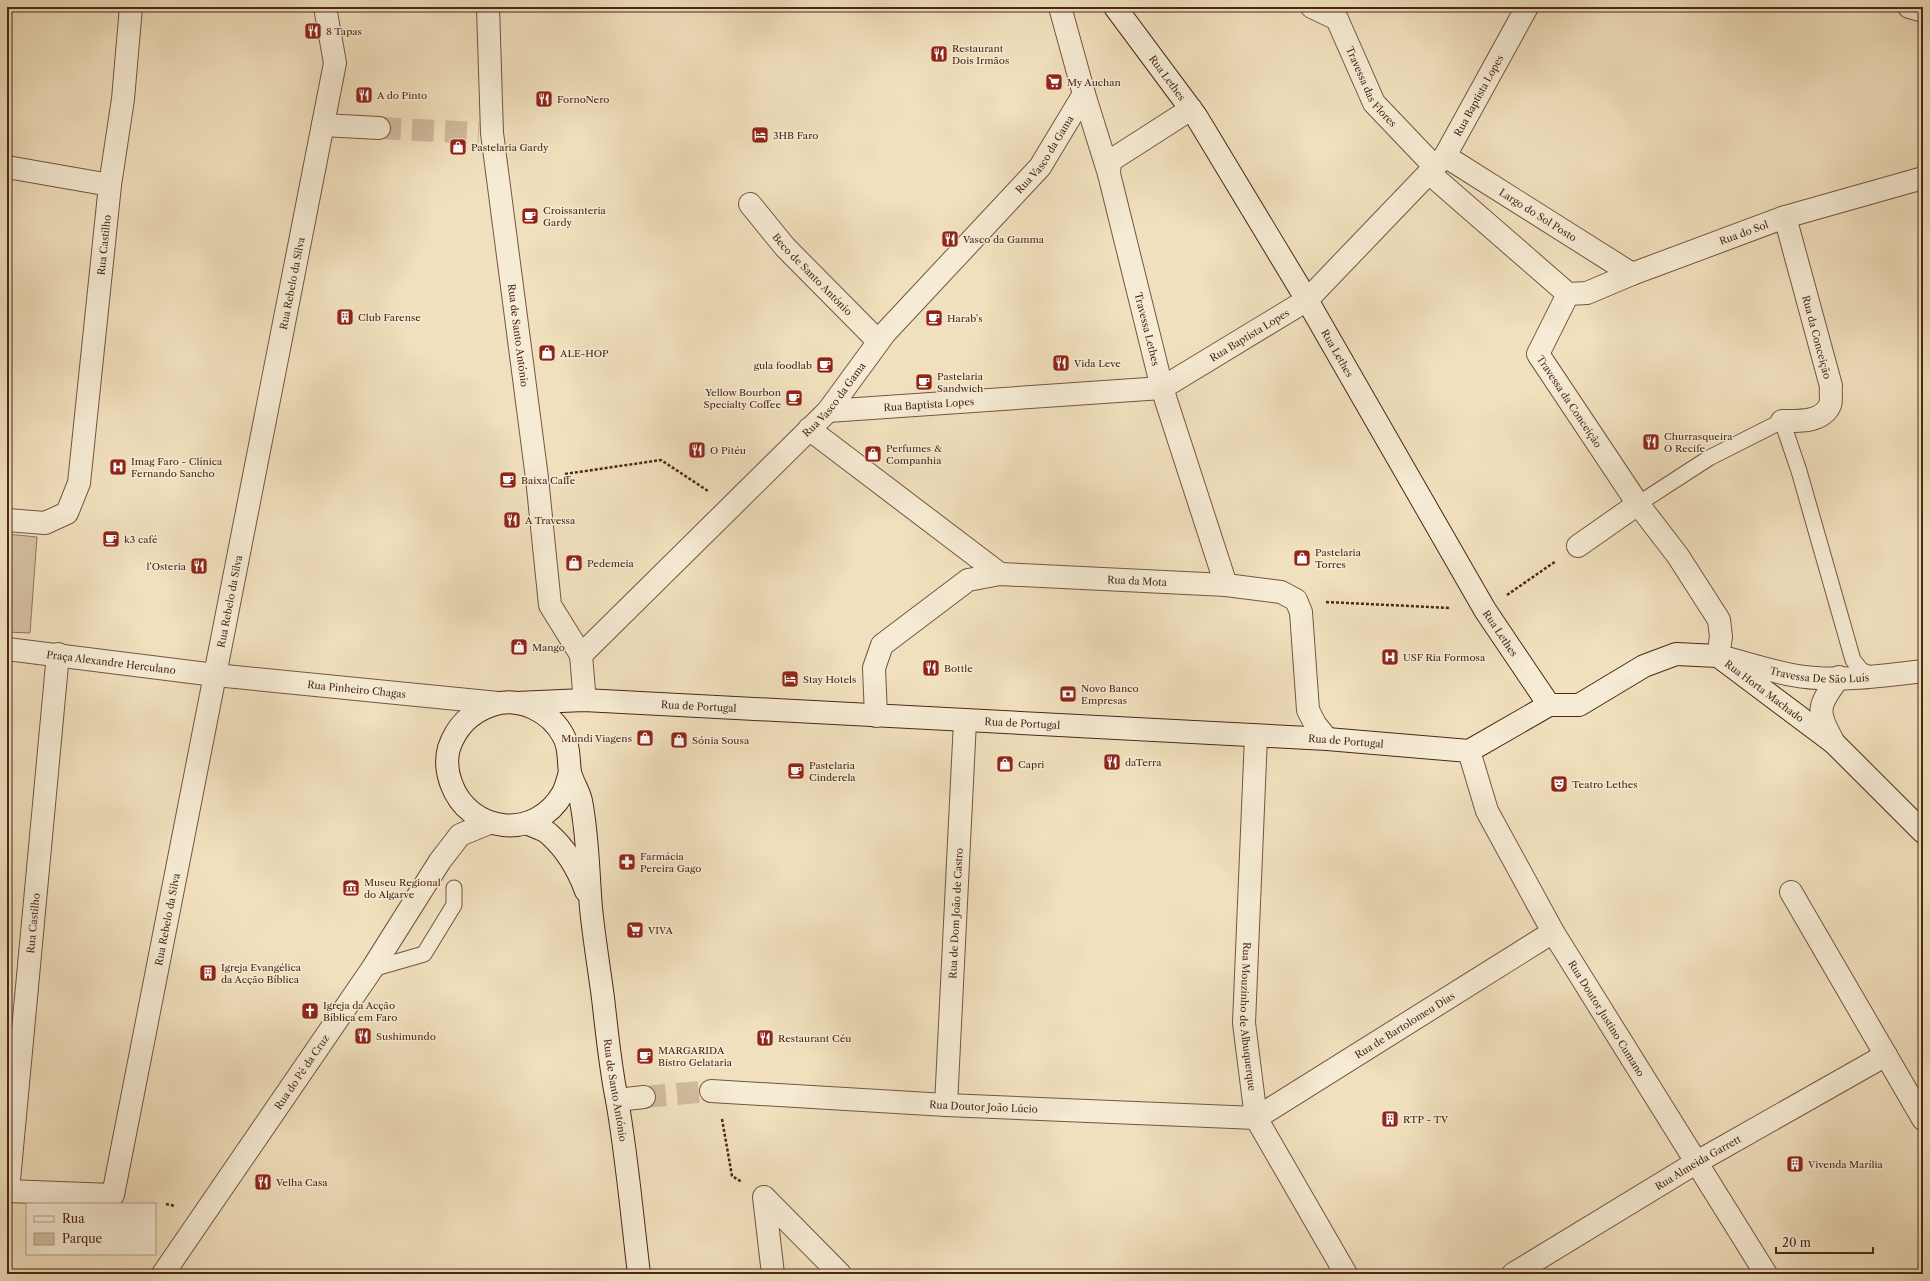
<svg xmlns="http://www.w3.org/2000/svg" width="1930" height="1281" font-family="'Libre Caslon Text',serif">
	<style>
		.green { fill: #d5c1a1; stroke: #90745c }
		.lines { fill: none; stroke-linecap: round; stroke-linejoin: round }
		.street-tunnel { stroke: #d0bb9c; stroke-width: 22; stroke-dasharray: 22 11; stroke-linecap: butt }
		.lane-casing { stroke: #745541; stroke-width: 17 }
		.street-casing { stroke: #745541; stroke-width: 24 }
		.secondary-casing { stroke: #4b2718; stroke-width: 24 }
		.path { stroke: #4b2718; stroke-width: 2.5; stroke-dasharray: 3 2; stroke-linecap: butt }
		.lane { stroke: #f6ebd4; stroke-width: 15 }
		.street { stroke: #f6ebd4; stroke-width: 22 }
		.secondary { stroke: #f6ebd4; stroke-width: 22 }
		.labels { text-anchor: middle; stroke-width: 3; stroke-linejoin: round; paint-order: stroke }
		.poi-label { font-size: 10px; fill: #4b2718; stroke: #f6ebd4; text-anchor: start }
		.street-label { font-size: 10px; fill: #4b2718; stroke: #f6ebd4 }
	</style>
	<rect width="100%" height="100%" fill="#f1e0bd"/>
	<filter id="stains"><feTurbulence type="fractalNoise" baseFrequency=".005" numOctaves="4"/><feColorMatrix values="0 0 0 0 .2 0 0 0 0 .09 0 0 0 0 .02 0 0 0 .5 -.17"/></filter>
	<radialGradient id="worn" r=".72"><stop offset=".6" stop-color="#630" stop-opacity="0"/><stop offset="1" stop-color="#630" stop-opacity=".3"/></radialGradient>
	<path class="green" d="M7 534 37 537 30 633 7 632Z"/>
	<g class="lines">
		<path class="street-tunnel" d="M379 128 479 133
			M644 1097 711 1091"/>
		<g class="lane-casing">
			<path id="lane" d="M1638 504 1709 458 1782 421 1799 471 1853 660 1861 670 1874 676
				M372 969 424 954 454 905V888"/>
		</g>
		<g class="street-casing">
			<g id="street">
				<path id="s1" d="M488 7 492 133 537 478 550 605 581 655"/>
				<path d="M1060 7 1084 94 1109 174"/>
				<path id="s2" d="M1312 7 1337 19 1374 103 1435 167"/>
				<path d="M1909 7 1923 11"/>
				<path id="s3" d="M1191 109 1110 161 1109 174 1162 388 1226 585"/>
				<path d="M323 125 379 128"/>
				<path id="s4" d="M1445 156 1632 274"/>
				<path d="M7 167 110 185"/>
				<path d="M1429 173 1568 294"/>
				<path id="s5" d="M750 204 785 247 878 341"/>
				<path id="s6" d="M1568 294 1538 354 1638 504 1678 556 1719 620 1721 637 1718 656C1743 662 1767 670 1792 675 1833 683 1882 676 1923 671"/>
				<path id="s7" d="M1568 294 1587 293 1632 274 1785 217 1923 178"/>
				<path id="s8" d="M828 411 1162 388 1307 300 1445 156 1527 7"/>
				<path d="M1782 421C1797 421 1822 423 1830 405 1832 401 1830 392 1831 386L1785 217"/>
				<path d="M809 429 1000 574"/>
				<path id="s9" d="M7 520 45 523 67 513 79 483 110 185 123 99 131 7"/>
				<path d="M1578 546 1638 504"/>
				<path id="s10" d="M7 649 215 675 498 703"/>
				<path id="s11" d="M584 691 581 655 828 411 885 333 1040 167 1084 94"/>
				<path id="s12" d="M876 716 874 668 882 645 968 580 1000 574 1226 585 1281 592 1296 600 1301 612 1308 710 1315 724 1327 739"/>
				<path id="s13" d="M1256 736 1244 1023 1256 1118 1346 1274"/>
				<path d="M1834 743C1816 710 1817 708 1839 677"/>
				<path id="s14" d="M1469 751 1487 811 1553 932 1766 1274"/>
				<path d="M1791 892 1923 1119"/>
				<path id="s15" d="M711 1091 946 1105 1256 1118 1553 932"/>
				<path d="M617 1100 644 1097"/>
				<path id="s16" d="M946 1105 965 721"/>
				<path id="s17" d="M7 1191 113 1195 335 63 325 7"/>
				<path id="s18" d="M8 1191 58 654"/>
				<path id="s19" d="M163 1274 372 969 440 861 460 835 489 823"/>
				<path d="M773 1274 764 1197 840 1274"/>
				<path id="s20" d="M1513 1274 1697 1162 1886 1055"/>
			</g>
		</g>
		<g class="secondary-casing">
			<g id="secondary">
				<path id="s21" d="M1115 7 1196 116 1307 300 1485 610 1549 705"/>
				<path id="s22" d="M516 703 584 700 1327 739 1469 751 1549 705H1579L1644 666 1676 654 1718 656 1834 743 1923 832"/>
				<path id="s23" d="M570 772C568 779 566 787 563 793 536 841 469 834 451 783 447 772 446 759 449 748 456 727 471 712 492 705 519 696 551 711 564 737 570 749 568 759 570 772 572 782 579 791 581 801 588 837 588 872 591 908 594 938 599 968 603 998 607 1032 610 1066 617 1100 627 1157 632 1216 639 1274"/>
				<path d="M527 823C534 827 544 829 549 834 567 850 578 869 586 891"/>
			</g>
		</g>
		<path class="path" d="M565 474 661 460 708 491
			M1507 595 1556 561
			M1326 602 1451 608
			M722 1119 732 1176 742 1182
			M166 1204 175 1206"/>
		<use href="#lane" class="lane"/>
		<use href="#street" class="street"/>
		<use href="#secondary" class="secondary"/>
	</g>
	<defs>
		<g id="restaurant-square" transform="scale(0.9)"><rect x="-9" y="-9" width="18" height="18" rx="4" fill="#8f2418" stroke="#f6ebd4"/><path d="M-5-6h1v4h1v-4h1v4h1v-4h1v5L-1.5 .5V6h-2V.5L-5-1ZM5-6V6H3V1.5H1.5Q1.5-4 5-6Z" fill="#fff"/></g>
		<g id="supermarket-square" transform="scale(0.9)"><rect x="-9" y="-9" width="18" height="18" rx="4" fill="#8f2418" stroke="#f6ebd4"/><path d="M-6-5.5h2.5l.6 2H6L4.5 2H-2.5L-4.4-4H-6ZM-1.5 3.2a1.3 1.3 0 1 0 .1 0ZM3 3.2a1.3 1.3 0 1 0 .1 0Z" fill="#fff"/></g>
		<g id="hotel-square" transform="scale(0.9)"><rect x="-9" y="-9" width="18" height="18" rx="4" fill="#8f2418" stroke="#f6ebd4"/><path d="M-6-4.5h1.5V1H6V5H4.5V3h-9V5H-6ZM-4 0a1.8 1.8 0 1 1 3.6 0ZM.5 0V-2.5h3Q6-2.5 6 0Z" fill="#fff"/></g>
		<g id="shop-square" transform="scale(0.9)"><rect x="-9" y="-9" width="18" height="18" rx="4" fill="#8f2418" stroke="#f6ebd4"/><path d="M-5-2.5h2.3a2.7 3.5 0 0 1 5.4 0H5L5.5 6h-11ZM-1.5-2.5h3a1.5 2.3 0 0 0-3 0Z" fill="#fff"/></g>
		<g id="cafe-square" transform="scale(0.9)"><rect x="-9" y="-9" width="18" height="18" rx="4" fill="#8f2418" stroke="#f6ebd4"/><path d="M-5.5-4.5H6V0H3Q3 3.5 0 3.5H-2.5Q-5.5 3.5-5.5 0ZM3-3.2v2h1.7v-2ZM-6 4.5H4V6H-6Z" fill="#fff"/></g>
		<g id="building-square" transform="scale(0.9)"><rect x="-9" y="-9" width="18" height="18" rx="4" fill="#8f2418" stroke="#f6ebd4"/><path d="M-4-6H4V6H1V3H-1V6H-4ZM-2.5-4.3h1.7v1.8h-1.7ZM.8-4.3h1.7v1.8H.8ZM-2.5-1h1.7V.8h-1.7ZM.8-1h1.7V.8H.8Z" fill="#fff"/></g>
		<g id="hospital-square" transform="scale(0.9)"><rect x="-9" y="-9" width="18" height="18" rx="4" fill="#8f2418" stroke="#f6ebd4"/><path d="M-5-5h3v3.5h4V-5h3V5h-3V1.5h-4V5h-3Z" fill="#fff"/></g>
		<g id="bank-square" transform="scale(0.9)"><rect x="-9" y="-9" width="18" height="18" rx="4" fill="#8f2418" stroke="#f6ebd4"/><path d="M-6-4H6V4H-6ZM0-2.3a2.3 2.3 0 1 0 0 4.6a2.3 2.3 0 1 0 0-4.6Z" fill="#fff"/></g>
		<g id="theatre-square" transform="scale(0.9)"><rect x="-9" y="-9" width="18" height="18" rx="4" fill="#8f2418" stroke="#f6ebd4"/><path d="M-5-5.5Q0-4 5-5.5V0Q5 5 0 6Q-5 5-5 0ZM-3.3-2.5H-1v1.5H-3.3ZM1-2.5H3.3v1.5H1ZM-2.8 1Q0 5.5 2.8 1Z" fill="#fff"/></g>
		<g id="pharmacy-square" transform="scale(0.9)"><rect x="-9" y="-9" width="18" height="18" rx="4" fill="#8f2418" stroke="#f6ebd4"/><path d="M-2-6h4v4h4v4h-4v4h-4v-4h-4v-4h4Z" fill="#fff"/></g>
		<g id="museum-square" transform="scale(0.9)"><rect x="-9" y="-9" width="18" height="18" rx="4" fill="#8f2418" stroke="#f6ebd4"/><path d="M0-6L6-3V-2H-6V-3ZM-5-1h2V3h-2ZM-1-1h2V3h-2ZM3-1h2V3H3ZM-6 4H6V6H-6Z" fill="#fff"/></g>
		<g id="church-square" transform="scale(0.9)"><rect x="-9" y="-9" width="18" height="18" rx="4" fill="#8f2418" stroke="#f6ebd4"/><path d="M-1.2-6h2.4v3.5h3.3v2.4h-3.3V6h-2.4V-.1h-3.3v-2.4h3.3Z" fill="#fff"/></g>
	</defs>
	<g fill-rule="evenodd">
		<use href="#restaurant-square" x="313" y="31"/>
		<use href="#restaurant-square" x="939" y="54"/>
		<use href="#supermarket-square" x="1054" y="82"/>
		<use href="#restaurant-square" x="364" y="95"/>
		<use href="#restaurant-square" x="544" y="99"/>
		<use href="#hotel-square" x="760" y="135"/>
		<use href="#shop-square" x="458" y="147"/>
		<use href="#cafe-square" x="530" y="216"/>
		<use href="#restaurant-square" x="950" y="239"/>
		<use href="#building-square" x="345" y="317"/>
		<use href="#cafe-square" x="934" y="318"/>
		<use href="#shop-square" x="547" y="353"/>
		<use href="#restaurant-square" x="1061" y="363"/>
		<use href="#cafe-square" x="825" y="365"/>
		<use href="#cafe-square" x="924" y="382"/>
		<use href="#cafe-square" x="794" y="398"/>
		<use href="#restaurant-square" x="1651" y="442"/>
		<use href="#restaurant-square" x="697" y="450"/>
		<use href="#shop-square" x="873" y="454"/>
		<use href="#hospital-square" x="118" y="467"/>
		<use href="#cafe-square" x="508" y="480"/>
		<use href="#restaurant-square" x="512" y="520"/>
		<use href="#cafe-square" x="111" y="539"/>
		<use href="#shop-square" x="1302" y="558"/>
		<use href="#shop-square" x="574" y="563"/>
		<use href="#restaurant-square" x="199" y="566"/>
		<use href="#shop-square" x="519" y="647"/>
		<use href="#hospital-square" x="1390" y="657"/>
		<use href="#restaurant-square" x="931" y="668"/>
		<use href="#hotel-square" x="790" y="679"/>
		<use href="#bank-square" x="1068" y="694"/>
		<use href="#shop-square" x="645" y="738"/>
		<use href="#shop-square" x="679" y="740"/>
		<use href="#restaurant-square" x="1112" y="762"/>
		<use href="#shop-square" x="1005" y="764"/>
		<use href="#cafe-square" x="796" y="771"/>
		<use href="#theatre-square" x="1559" y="784"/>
		<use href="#pharmacy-square" x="627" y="862"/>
		<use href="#museum-square" x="351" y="888"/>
		<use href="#supermarket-square" x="635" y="930"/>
		<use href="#building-square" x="208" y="973"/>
		<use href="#church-square" x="310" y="1011"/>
		<use href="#restaurant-square" x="363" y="1036"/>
		<use href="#restaurant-square" x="765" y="1038"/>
		<use href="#cafe-square" x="645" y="1056"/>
		<use href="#building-square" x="1390" y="1119"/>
		<use href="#building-square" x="1795" y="1164"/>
		<use href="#restaurant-square" x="263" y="1182"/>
	</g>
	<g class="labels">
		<g class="poi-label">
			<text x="326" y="35">8 Tapas</text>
			<text x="952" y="52">Restaurant<tspan x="952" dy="12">Dois Irmãos</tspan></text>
			<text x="1067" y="86">My Auchan</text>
			<text x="377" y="99">A do Pinto</text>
			<text x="557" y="103">FornoNero</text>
			<text x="773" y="139">3HB Faro</text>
			<text x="471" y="151">Pastelaria Gardy</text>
			<text x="543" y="214">Croissanteria<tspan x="543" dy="12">Gardy</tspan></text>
			<text x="963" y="243">Vasco da Gamma</text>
			<text x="358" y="321">Club Farense</text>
			<text x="947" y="322">Harab's</text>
			<text x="560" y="357">ALE-HOP</text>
			<text x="1074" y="367">Vida Leve</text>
			<text x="812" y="369" text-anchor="end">gula foodlab</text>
			<text x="937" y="380">Pastelaria<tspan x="937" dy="12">Sandwich</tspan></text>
			<text x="781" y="396" text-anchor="end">Yellow Bourbon<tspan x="781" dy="12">Specialty Coffee</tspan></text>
			<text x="1664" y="440">Churrasqueira<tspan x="1664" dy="12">O Recife</tspan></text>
			<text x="886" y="452">Perfumes &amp;<tspan x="886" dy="12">Companhia</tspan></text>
			<text x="710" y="454">O Pitéu</text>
			<text x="131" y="465">Imag Faro - Clínica<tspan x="131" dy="12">Fernando Sancho</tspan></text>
			<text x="521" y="484">Baixa Caffe</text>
			<text x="525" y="524">A Travessa</text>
			<text x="124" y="543">k3 café</text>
			<text x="1315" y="556">Pastelaria<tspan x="1315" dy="12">Torres</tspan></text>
			<text x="587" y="567">Pedemeia</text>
			<text x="186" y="570" text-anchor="end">l'Osteria</text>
			<text x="532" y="651">Mango</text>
			<text x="1403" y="661">USF Ria Formosa</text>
			<text x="944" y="672">Bottle</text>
			<text x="803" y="683">Stay Hotels</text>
			<text x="1081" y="692">Novo Banco<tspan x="1081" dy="12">Empresas</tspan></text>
			<text x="632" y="742" text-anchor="end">Mundi Viagens</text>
			<text x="692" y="744">Sónia Sousa</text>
			<text x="1125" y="766">daTerra</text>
			<text x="1018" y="768">Capri</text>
			<text x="809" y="769">Pastelaria<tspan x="809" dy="12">Cinderela</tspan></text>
			<text x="1572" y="788">Teatro Lethes</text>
			<text x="640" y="860">Farmácia<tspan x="640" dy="12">Pereira Gago</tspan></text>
			<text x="364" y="886">Museu Regional<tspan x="364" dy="12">do Algarve</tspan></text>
			<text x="648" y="934">VIVA</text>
			<text x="221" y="971">Igreja Evangélica<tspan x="221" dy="12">da Acção Bíblica</tspan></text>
			<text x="323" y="1009">Igreja da Acção<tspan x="323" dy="12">Bíblica em Faro</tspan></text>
			<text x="376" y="1040">Sushimundo</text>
			<text x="778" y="1042">Restaurant Céu</text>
			<text x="658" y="1054">MARGARIDA<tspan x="658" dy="12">Bistro Gelataria</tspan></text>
			<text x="1403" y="1123">RTP - TV</text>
			<text x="1808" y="1168">Vivenda Marília</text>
			<text x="276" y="1186">Velha Casa</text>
		</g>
		<g class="street-label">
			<text dy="4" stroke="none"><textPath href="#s21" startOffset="88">Rua Lethes</textPath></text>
			<text dy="4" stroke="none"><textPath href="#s2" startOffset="104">Travessa das Flores</textPath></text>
			<text dy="4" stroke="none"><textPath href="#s8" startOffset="773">Rua Baptista Lopes</textPath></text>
			<text dy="4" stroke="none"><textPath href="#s11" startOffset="720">Rua Vasco da Gama</textPath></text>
			<text dy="4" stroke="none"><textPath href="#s4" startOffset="110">Largo do Sol Posto</textPath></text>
			<text dy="4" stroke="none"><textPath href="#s7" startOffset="187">Rua do Sol</textPath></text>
			<text dy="4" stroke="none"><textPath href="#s9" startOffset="334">Rua Castilho</textPath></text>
			<text dy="4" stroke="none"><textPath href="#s5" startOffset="94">Beco de Santo António</textPath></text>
			<text dy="4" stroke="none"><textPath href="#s17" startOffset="1035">Rua Rebelo da Silva</textPath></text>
			<text dy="4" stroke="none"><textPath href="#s3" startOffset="269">Travessa Lethes</textPath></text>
			<text dy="4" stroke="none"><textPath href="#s8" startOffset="437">Rua Baptista Lopes</textPath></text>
			<text dy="4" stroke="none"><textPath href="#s1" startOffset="330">Rua de Santo António</textPath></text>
			<text transform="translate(1817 337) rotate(75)" y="4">Rua da Conceição</text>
			<text dy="4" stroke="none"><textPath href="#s21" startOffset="412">Rua Lethes</textPath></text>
			<text dy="4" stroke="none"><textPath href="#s11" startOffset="396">Rua Vasco da Gama</textPath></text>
			<text dy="4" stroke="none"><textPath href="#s6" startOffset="124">Travessa da Conceição</textPath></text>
			<text dy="4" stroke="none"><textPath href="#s8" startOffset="101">Rua Baptista Lopes</textPath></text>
			<text dy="4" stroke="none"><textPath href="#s12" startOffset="350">Rua da Mota</textPath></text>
			<text dy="4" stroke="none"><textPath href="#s17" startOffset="711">Rua Rebelo da Silva</textPath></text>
			<text dy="4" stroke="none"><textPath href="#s21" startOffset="736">Rua Lethes</textPath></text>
			<text dy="4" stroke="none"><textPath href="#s10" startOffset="105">Praça Alexandre Herculano</textPath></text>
			<text dy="4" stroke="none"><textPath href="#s6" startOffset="529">Travessa De São Luís</textPath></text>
			<text dy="4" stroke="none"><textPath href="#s10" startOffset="352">Rua Pinheiro Chagas</textPath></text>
			<text dy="4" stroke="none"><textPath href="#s22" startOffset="1287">Rua Horta Machado</textPath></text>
			<text dy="4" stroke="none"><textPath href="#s22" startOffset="183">Rua de Portugal</textPath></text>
			<text dy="4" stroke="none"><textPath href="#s22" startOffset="507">Rua de Portugal</textPath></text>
			<text dy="4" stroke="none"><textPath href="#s22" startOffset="831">Rua de Portugal</textPath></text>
			<text dy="4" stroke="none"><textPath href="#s16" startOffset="192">Rua de Dom João de Castro</textPath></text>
			<text dy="4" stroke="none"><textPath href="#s17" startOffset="387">Rua Rebelo da Silva</textPath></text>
			<text dy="4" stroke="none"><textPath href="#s18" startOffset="269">Rua Castilho</textPath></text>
			<text dy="4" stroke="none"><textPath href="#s13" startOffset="281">Rua Mouzinho de Albuquerque</textPath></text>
			<text dy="4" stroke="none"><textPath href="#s14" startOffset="302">Rua Doutor Justino Cumano</textPath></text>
			<text dy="4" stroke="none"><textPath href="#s15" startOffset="721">Rua de Bartolomeu Dias</textPath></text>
			<text dy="4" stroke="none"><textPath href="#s19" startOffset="245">Rua do Pé da Cruz</textPath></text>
			<text dy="4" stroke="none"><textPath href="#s23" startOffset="707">Rua de Santo António</textPath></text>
			<text dy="4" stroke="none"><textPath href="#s15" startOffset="273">Rua Doutor João Lúcio</textPath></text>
			<text dy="4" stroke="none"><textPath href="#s20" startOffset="216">Rua Almeida Garrett</textPath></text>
		</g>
	</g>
	<rect width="1930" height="1281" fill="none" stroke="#f1e0bd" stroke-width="24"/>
	<rect x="8" y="8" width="1914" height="1265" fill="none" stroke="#4b2718" stroke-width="2"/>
	<rect x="12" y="12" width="1906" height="1257" fill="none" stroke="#4b2718"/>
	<rect x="26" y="1203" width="130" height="52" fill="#f6ebd4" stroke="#b29d89"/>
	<rect x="34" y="1216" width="20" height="6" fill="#f6ebd4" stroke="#b29d89"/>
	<text x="62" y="1223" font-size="12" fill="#4b2718">Rua</text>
	<rect x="34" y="1233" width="20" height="12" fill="#d5c1a1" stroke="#b29d89"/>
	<text x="62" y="1243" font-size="12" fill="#4b2718">Parque</text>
	<path d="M1776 1247v6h97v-6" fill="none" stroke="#4b2718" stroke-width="2"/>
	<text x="1782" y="1247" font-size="12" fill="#4b2718" stroke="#f6ebd4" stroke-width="3" paint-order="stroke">20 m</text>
	<rect width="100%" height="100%" filter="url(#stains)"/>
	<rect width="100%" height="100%" fill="url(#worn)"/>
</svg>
